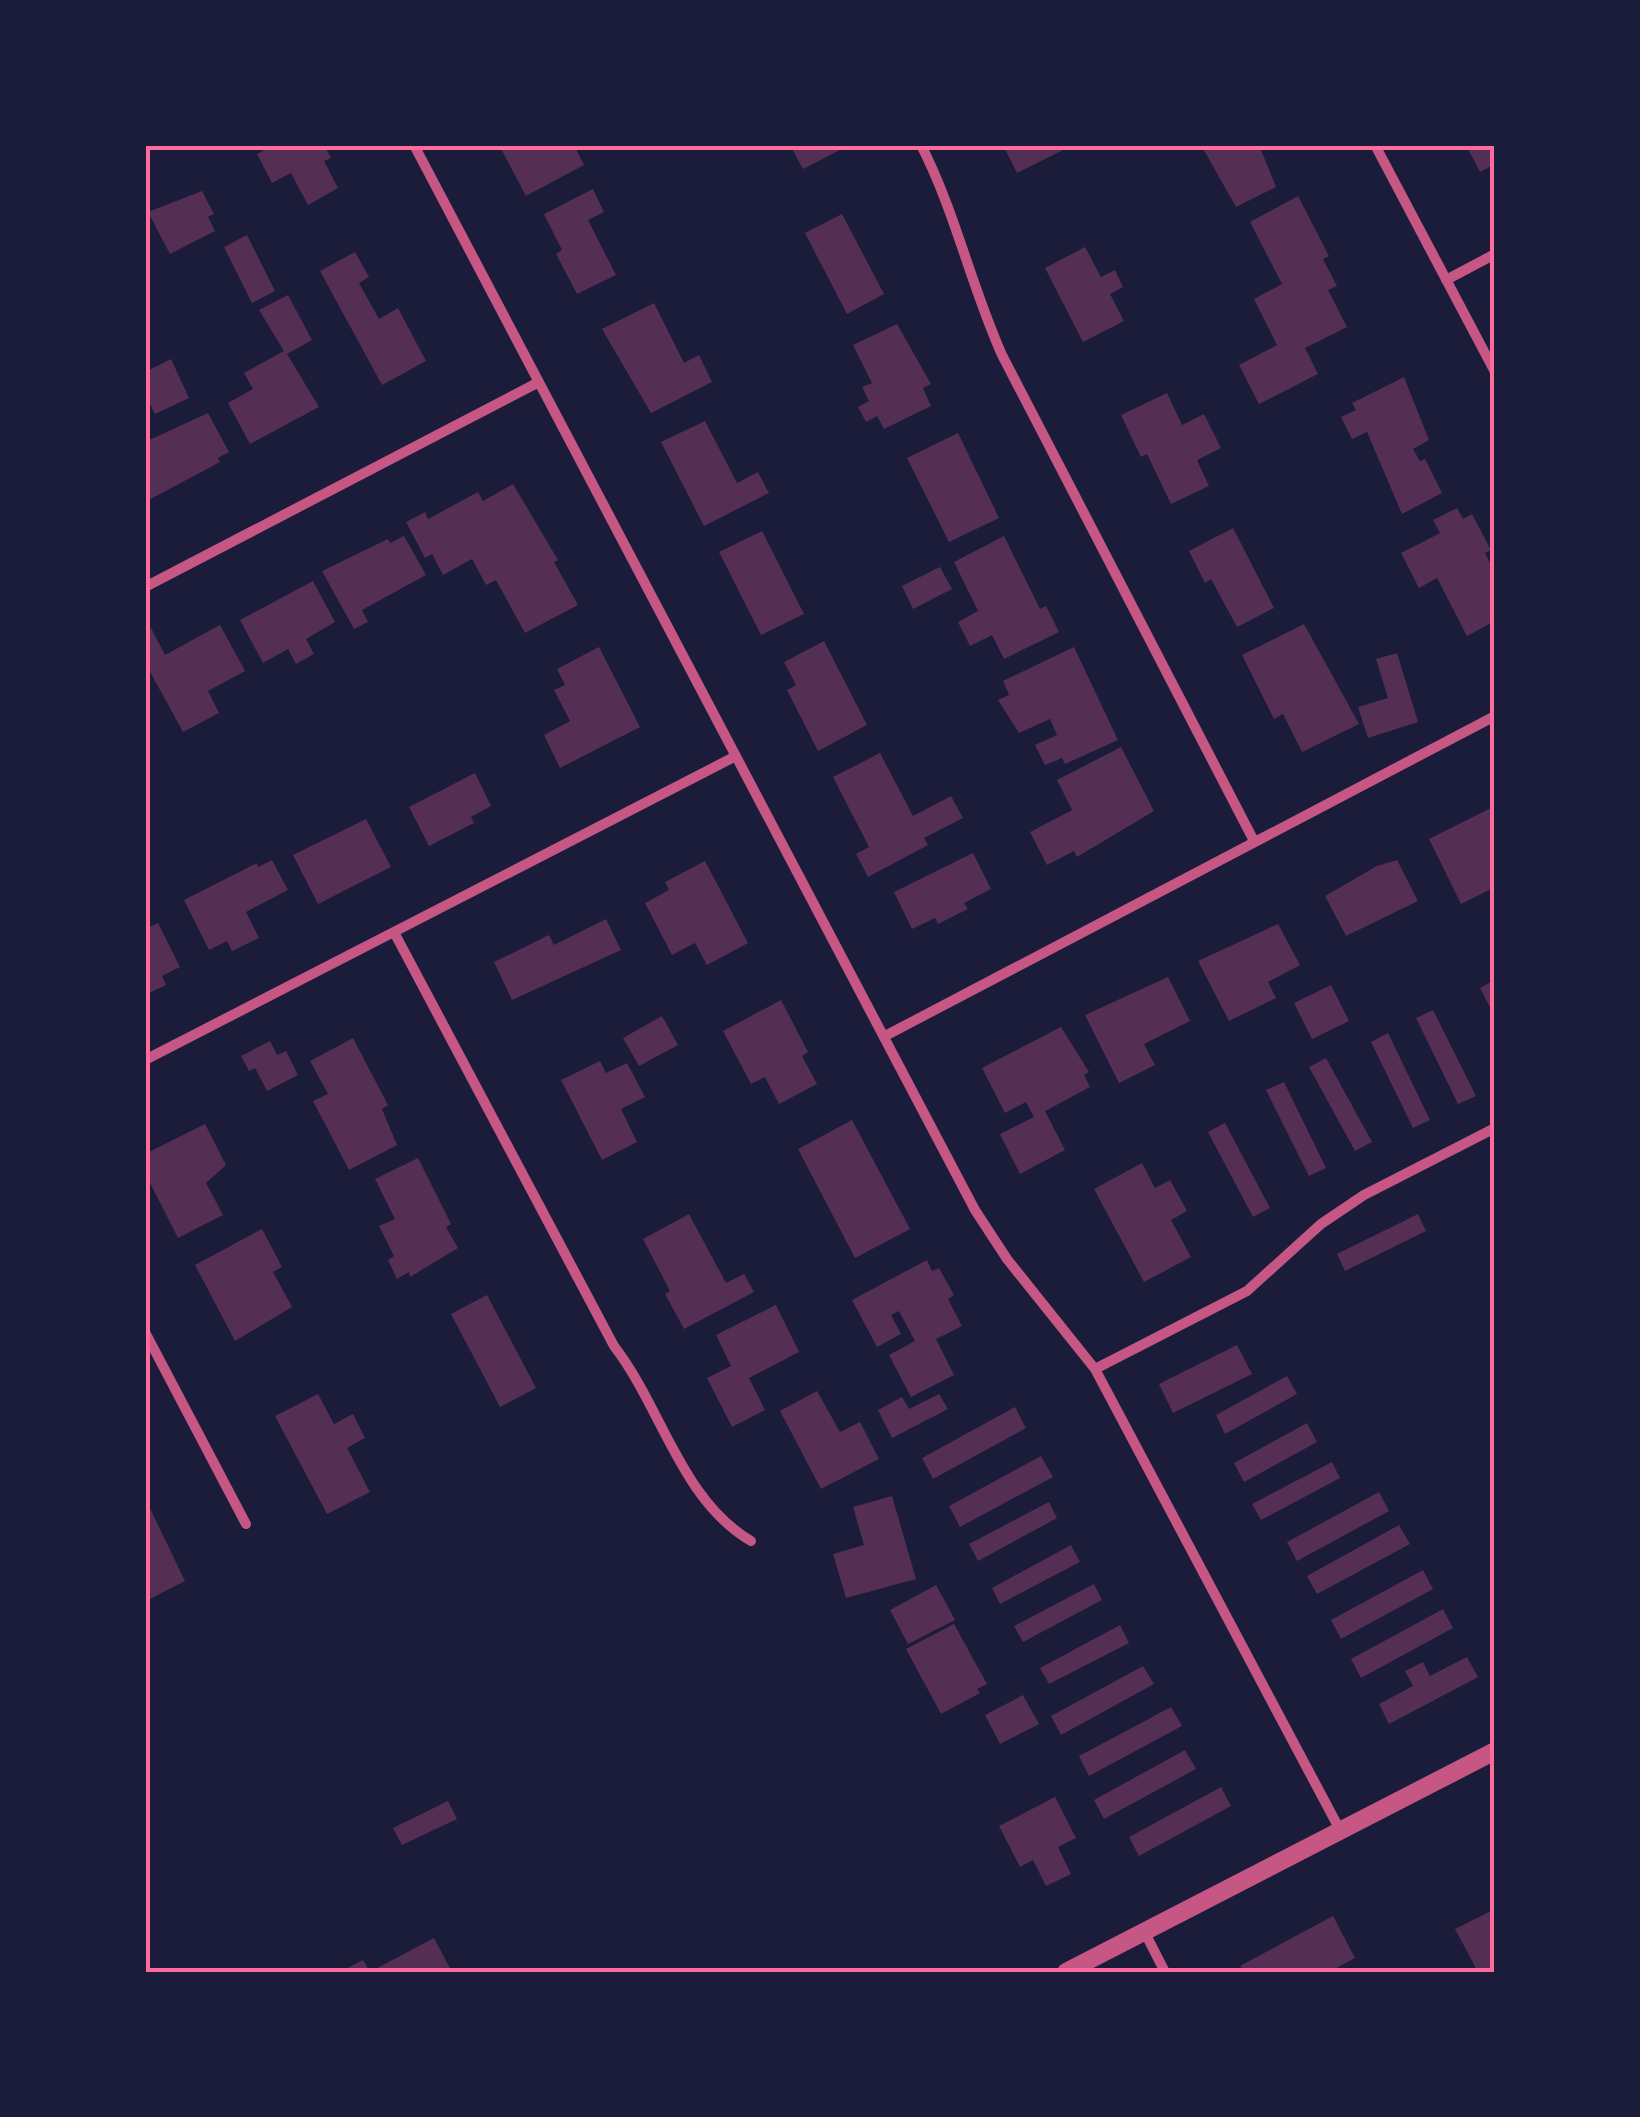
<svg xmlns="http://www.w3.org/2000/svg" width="1640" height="2117" font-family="'Fira Sans Condensed',sans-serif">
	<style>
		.building { fill: #542f53 }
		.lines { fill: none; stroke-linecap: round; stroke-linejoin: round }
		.minor { stroke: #c65784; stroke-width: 10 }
		.tertiary { stroke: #c65784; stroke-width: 18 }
		.neatline { fill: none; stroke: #ff6b9d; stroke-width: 4 }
	</style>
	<rect width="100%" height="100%" fill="#1b1b3a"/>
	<path class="building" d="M264 145H324L331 158 324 161 338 188 308 205 291 173 272 183 257 154 266 149Z
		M499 145H574L584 165 526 196Z
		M790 145H840L842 149 803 169Z
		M1003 145H1073L1017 173Z
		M1201 145H1259L1276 187 1236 207Z
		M1466 145H1495V164L1480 172Z
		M593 189 604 212 588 220 616 275 577 294 556 254 562 250 544 214Z
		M202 191 214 214 208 217 215 231 170 254 148 212Z
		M1298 196 1329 256 1323 259 1337 286 1328 290 1347 327 1305 348 1318 374 1259 404 1239 365 1277 345 1254 299 1282 284 1250 222Z
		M842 214 884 294 847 314 805 233Z
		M247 235 275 291 252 303 224 247Z
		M1085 247 1101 277 1115 270 1123 287 1110 294 1124 321 1083 342 1045 268Z
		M355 252 369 277 359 283 379 319 398 308 426 361 382 385 320 271Z
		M288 295 312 340 287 354 319 407 250 444 228 403 253 389 244 373 284 351 259 310Z
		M654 303 684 363 699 355 712 382 651 413 602 329Z
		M897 324 931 384 923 388 931 406 884 429 877 416 866 422 858 407 869 401 862 387 872 383 853 345Z
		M171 359 189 398 155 414 145 394V372Z
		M1404 377 1429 440 1413 449 1420 461 1425 459 1442 493 1402 514 1367 432 1352 439 1341 417 1356 410 1352 403Z
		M1167 393 1182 425 1204 414 1221 448 1197 460 1209 486 1171 504 1147 454 1141 457 1121 415Z
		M208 413 229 452 218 458 220 462 145 502V442Z
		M705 421 737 483 758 472 769 493 704 526 661 442Z
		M958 433 999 518 949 542 907 458Z
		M513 484 558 560 554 562 578 605 525 633 496 580 486 585 472 559 443 575 432 554 425 558 406 522 425 512 428 519 478 492 483 501Z
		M1457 508 1463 519 1472 514 1491 550 1485 553 1495 573V621L1467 636 1437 578 1419 588 1401 553 1440 533 1433 520Z
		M1233 528 1274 608 1237 627 1211 579 1205 583 1189 551Z
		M762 531 804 614 761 635 719 552Z
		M404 536 426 575 362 610 368 622 354 629 322 571 388 539 390 543Z
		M1004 536 1040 609 1046 606 1059 632 1004 659 992 635 970 646 958 622 978 611 954 562Z
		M940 567 952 589 913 609 902 586Z
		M313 581 335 622 306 639 314 654 296 664 288 649 263 663 240 620Z
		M1304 624 1359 724 1302 752 1283 714 1274 719 1242 655Z
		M220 625 245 671 208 691 219 713 183 732 148 668 145 670V631L151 628 165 655Z
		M824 641 867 725 818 751 787 690 796 685 784 662Z
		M599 647 640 727 560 768 544 735 570 721 554 690 565 685 557 669Z
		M1074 647 1118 740 1065 764 1062 758 1045 765 1035 745 1057 735 1050 719 1019 733 998 700 1009 695 1003 681Z
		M1397 653 1418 722 1368 738 1358 707 1388 698 1376 659Z
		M1121 747 1154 811 1077 857 1074 851 1047 865 1030 832 1072 810 1057 780Z
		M880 753 913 816 951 796 963 818 924 838 928 845 868 877 856 854 869 847 833 777Z
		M475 773 491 806 471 817 474 823 429 846 409 807Z
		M1495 806V887L1461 904 1429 839Z
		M366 819 391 867 318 904 293 855Z
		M973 853 991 889 964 903 968 909 938 924 935 918 912 929 894 892Z
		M272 860 288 890 246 912 259 938 232 951 227 941 209 950 184 900 257 863 258 867Z
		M1397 860 1418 901 1346 936 1325 896 1377 866Z
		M705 861 748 943 707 965 695 943 672 955 645 903 669 890 665 882Z
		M606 919 621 950 512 1000 494 962 549 935 554 945Z
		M158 923 180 967 162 976 166 985 145 995V929Z
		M1278 924 1300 965 1268 982 1276 998 1229 1021 1198 961Z
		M1168 977 1190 1021 1144 1044 1155 1065 1119 1083 1085 1015Z
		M1495 980V1017L1480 988Z
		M1331 985 1349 1021 1312 1039 1294 1003Z
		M781 1000 808 1052 802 1056 817 1084 779 1104 765 1077 751 1084 723 1031Z
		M1433 1010 1476 1096 1458 1104 1416 1018Z
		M662 1016 678 1045 639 1066 623 1038Z
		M1061 1027 1089 1072 1084 1075 1090 1087 1045 1111 1065 1150 1020 1174 1000 1134 1034 1117 1026 1102 1005 1113 982 1068Z
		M1388 1033 1430 1120 1413 1128 1371 1042Z
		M353 1038 388 1105 382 1109 397 1145 349 1170 313 1101 328 1094 310 1061Z
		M270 1041 277 1055 286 1051 298 1075 267 1091 255 1068 249 1071 241 1056Z
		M1326 1058 1372 1142 1355 1151 1309 1067Z
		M600 1061 606 1073 627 1063 645 1097 621 1109 637 1142 602 1160 561 1080Z
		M1284 1082 1326 1168 1309 1176 1266 1090Z
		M852 1120 910 1229 855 1258 798 1149Z
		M1225 1123 1270 1208 1253 1217 1208 1132Z
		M205 1124 226 1165 206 1183 223 1215 178 1238 145 1173V1154Z
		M418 1158 451 1224 446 1227 458 1248 410 1277 409 1272 397 1279 388 1260 394 1256 379 1226 395 1219 375 1179Z
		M1142 1163 1155 1188 1170 1180 1187 1211 1171 1220 1191 1257 1144 1282 1094 1189Z
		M689 1214 726 1283 744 1274 754 1292 684 1329 665 1294 670 1291 643 1239Z
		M1418 1214 1426 1231 1345 1271 1337 1254Z
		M262 1229 282 1267 273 1272 292 1307 235 1341 195 1265Z
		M927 1260 932 1271 939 1268 954 1295 948 1299 962 1326 936 1339 954 1375 911 1397 889 1355 915 1341 899 1311 891 1315 901 1334 877 1347 852 1300Z
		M487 1295 536 1388 500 1407 451 1314Z
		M776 1305 799 1352 749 1378 765 1410 732 1427 707 1378 731 1366 716 1335Z
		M1237 1345 1252 1374 1173 1413 1159 1384Z
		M1287 1376 1297 1394 1225 1434 1216 1415Z
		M817 1391 840 1432 860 1422 879 1459 821 1489 780 1411Z
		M318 1394 334 1424 353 1414 365 1438 347 1448 370 1492 327 1514 275 1416Z
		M939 1394 948 1409 892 1438 878 1410 902 1397 909 1409Z
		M1015 1407 1026 1428 933 1479 922 1458Z
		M1307 1423 1317 1442 1244 1482 1234 1463Z
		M1041 1456 1053 1477 960 1527 949 1506Z
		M1332 1462 1340 1478 1261 1520 1252 1504Z
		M1379 1492 1389 1511 1297 1561 1287 1542Z
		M892 1496 916 1579 846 1598 833 1554 864 1545 853 1507Z
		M145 1498 185 1581 148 1600 145 1594Z
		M1049 1502 1057 1518 978 1561 969 1544Z
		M1399 1525 1410 1544 1317 1594 1307 1576Z
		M1071 1545 1080 1562 1000 1604 992 1588Z
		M1423 1570 1433 1589 1341 1639 1331 1620Z
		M1094 1584 1102 1600 1023 1642 1014 1626Z
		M936 1585 955 1620 908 1644 890 1610Z
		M1443 1609 1453 1628 1361 1678 1351 1659Z
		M954 1624 987 1684 977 1689 980 1693 941 1714 906 1649Z
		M1120 1625 1129 1643 1049 1684 1040 1668Z
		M1467 1657 1478 1677 1389 1724 1379 1704 1413 1686 1405 1671 1423 1662 1430 1676Z
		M1143 1666 1154 1684 1061 1735 1051 1716Z
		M1023 1695 1039 1724 1000 1744 985 1715Z
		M1171 1707 1182 1726 1089 1776 1079 1756Z
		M1185 1750 1196 1769 1104 1819 1094 1800Z
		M1221 1787 1231 1806 1139 1856 1129 1837Z
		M1055 1797 1076 1838 1058 1847 1071 1874 1046 1886 1033 1860 1020 1867 999 1826Z
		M448 1801 457 1819 402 1845 393 1828Z
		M1495 1909V1972H1478L1455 1929Z
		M1333 1916 1355 1958 1329 1972H1244L1240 1966Z
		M434 1938 452 1972H340L363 1960 370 1972Z"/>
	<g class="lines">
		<path class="minor" d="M414 145 975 1210 1007 1259 1095 1369 1340 1830
			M921 145C955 211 971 286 1002 355L1254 841
			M1375 145 1495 372
			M1446 280 1495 254
			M145 587 539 382
			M395 934 614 1346C662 1408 681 1500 751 1541
			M885 1036 1495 716
			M145 1060 736 756
			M145 1332 246 1524
			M1095 1369 1247 1291 1321 1224 1364 1195 1495 1128
			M1144 1931 1165 1972"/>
		<path class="tertiary" d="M1066 1972 1495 1751"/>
	</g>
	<rect width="1640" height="2117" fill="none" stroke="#1b1b3a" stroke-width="295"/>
	<rect x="148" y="148" width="1344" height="1822" class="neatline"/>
</svg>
